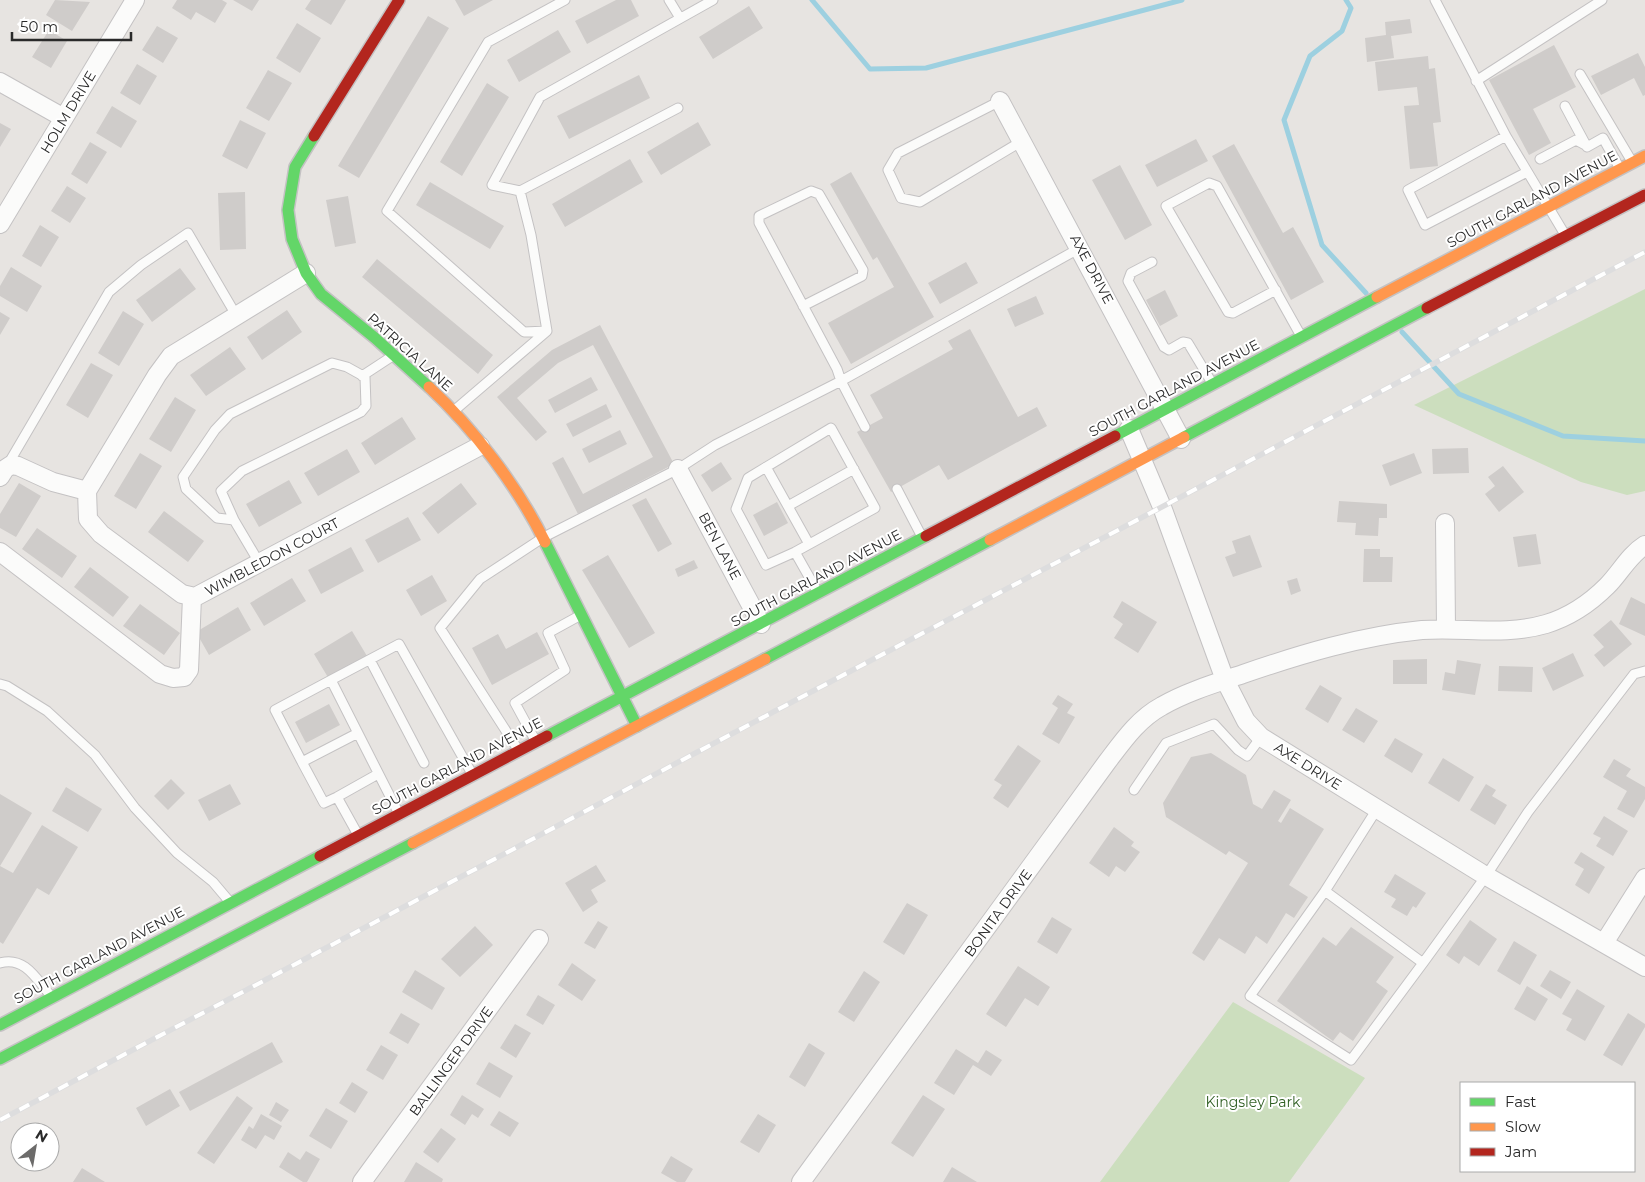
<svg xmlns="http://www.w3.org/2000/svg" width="1645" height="1182" font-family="Montserrat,sans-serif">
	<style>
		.green { fill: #ccdebe }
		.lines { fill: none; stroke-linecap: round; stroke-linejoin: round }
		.stream { stroke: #9dd0e0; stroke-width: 5 }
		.building { fill: #cfccca }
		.lane-casing { stroke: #c4c2c3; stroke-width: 11 }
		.street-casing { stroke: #c4c2c3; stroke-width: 20 }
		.fast-casing { stroke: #c4c2c3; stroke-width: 14 }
		.slow-casing { stroke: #c4c2c3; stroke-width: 14 }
		.jam-casing { stroke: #c4c2c3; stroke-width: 14 }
		.lane { stroke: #fbfbfa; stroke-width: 9 }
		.street { stroke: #fbfbfa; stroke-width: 18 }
		.fast { stroke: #63d668; stroke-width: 11 }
		.slow { stroke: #ff974d; stroke-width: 11 }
		.jam { stroke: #b3261e; stroke-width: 11 }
		.rail-casing { stroke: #ddddde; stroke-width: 5.5 }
		.rail { stroke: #fff; stroke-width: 4; stroke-dasharray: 11; stroke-linecap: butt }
		.labels { text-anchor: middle; stroke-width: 4; stroke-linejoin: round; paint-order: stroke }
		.street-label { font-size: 14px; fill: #2a2a2a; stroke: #fff }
		.park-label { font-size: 14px; fill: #305f23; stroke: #fff }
	</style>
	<rect width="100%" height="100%" fill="#e7e4e1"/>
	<path class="green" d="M1645 289V491L1627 495 1581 482 1414 405Z
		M1233 1002 1365 1078 1289 1182H1100Z"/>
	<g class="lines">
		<path class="stream" d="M812 0 870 69 926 68 1182 0
			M1346 0 1351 8 1342 31 1310 56 1284 120 1322 245 1366 293
			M1402 332 1459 394 1563 436 1645 441"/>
	</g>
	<path class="building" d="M55 0 90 2 72 31 46 15Z
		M177 0H222L227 3 215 23 196 12 191 20 172 8Z
		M233 0H259L252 11Z
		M311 0H346L331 25 305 9Z
		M455 0H493L464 16Z
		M616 0H631L639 16 587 44 575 21Z
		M749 6 763 28 713 59 699 37Z
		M428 16 449 28 359 178 338 166Z
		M1410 19 1412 33 1391 36 1394 58 1367 62 1365 38 1386 35 1385 22Z
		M297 23 321 38 300 73 276 58Z
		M157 26 178 38 163 63 142 50Z
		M49 30 67 41 51 68 32 57Z
		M558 30 571 52 519 82 507 60Z
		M1554 45 1576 87 1533 109 1551 143 1529 155 1489 80Z
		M1638 53 1645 67V95L1643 96 1634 78 1601 95 1591 76Z
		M1428 56 1429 69 1435 68 1441 122 1433 123 1438 166 1410 169 1404 106 1419 105 1417 87 1378 91 1375 62Z
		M137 64 157 76 140 105 120 93Z
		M268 70 292 83 269 121 246 108Z
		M639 75 650 98 569 139 557 116Z
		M487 83 509 97 462 176 440 162Z
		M112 106 137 121 121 148 96 133Z
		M240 120 266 133 247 169 222 156Z
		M698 122 711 145 661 175 647 152Z
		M0 123 11 129 0 147Z
		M1196 139 1208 161 1157 187 1145 165Z
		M90 142 107 152 87 184 71 174Z
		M1234 144 1283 233 1293 227 1324 282 1291 300 1212 156Z
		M630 159 643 182 565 227 552 204Z
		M1120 165 1152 225 1125 240 1092 180Z
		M851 172 934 317 851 364 828 323 894 287 877 257 873 260 830 184Z
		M430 182 504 226 490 249 416 205Z
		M67 186 86 198 70 223 51 211Z
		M245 192 246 249 220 250 218 193Z
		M348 196 356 243 335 247 326 200Z
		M40 225 59 237 41 267 22 256Z
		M377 259 493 355 478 374 362 277Z
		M966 262 978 283 940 304 928 283Z
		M11 267 42 286 27 312 0 296V286Z
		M180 268 196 289 152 322 136 300Z
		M1165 290 1178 316 1160 326 1146 300Z
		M1036 296 1044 314 1015 327 1007 309Z
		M287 310 302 332 262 360 247 337Z
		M123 311 144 324 119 366 98 353Z
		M0 312 10 318 0 335Z
		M600 325 674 464 578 514 552 463 563 457 583 494 653 457 593 345 558 363 517 398 547 432 536 441 497 397 552 350Z
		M970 329 1018 417 1037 407 1047 426 948 480 939 465 891 492 857 432 883 418 870 395 953 349 948 341Z
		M230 347 246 369 206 396 190 375Z
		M91 363 113 375 88 418 66 405Z
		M591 377 598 390 555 413 548 400Z
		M175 397 196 410 171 452 149 439Z
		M606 404 612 417 573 437 566 424Z
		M402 417 416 439 375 465 361 443Z
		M620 430 627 444 589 463 582 449Z
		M1468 448 1469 473 1433 474 1432 449Z
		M347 449 360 472 318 496 304 473Z
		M140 453 162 466 136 509 114 496Z
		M1414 453 1422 473 1390 486 1382 465Z
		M721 462 732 479 712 492 701 475Z
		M1503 466 1524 492 1499 512 1485 494 1495 486 1488 477Z
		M289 480 302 503 259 527 246 504Z
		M19 483 41 496 16 537 0 528V514Z
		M461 483 477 504 438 534 422 513Z
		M646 498 672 544 658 552 632 505Z
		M1339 501 1387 504V518H1379L1378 536 1355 535 1356 523 1337 522Z
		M777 502 788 523 764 536 753 515Z
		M164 511 204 541 188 562 148 532Z
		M408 517 421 540 378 563 365 540Z
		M37 528 77 556 62 578 22 549Z
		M1536 534 1541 564 1518 567 1513 537Z
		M1250 535 1262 567 1233 577 1225 557 1236 553 1232 541Z
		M351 547 364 571 321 594 308 570Z
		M1364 549H1380V557H1393L1392 582H1363Z
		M608 555 655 633 629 648 582 570Z
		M694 560 698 568 678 577 675 569Z
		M90 567 129 597 113 617 74 587Z
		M432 575 447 601 421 616 406 590Z
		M292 578 306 601 264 626 250 603Z
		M1297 578 1301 591 1291 595 1287 581Z
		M1631 597 1645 604V636L1619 624Z
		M1122 601 1157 622 1138 653 1114 638 1123 624 1113 617Z
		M140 604 180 633 164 655 123 626Z
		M238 607 251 630 209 655 196 632Z
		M1611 620 1632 644 1604 667 1594 655 1604 647 1593 635Z
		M352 631 367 656 329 679 314 654Z
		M537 632 549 654 492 685 472 648 498 634 506 649Z
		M1573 653 1584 676 1553 691 1542 668Z
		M1427 659V684H1393V660Z
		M1457 660 1481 664 1475 695 1442 690 1445 672 1455 674Z
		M1499 666 1533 667 1532 692 1498 691Z
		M1320 685 1342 698 1328 723 1305 709Z
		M1058 695 1073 704 1067 713 1075 717 1059 744 1042 734 1058 708 1052 704Z
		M329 704 340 725 306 743 295 722Z
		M1356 708 1378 721 1364 743 1342 730Z
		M1395 738 1423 754 1412 773 1384 756Z
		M1018 745 1041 761 1008 808 993 798 1002 785 994 780Z
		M1211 753 1246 775 1253 804 1262 809 1274 790 1291 800 1278 821 1281 823 1290 808 1324 829 1289 885 1308 897 1294 918 1286 913 1267 944 1256 936 1245 954 1219 938 1204 961 1192 953 1248 863 1229 851 1226 855 1166 817 1163 803 1191 757Z
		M1443 758 1474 777 1459 802 1428 783Z
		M1614 759 1631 769 1626 776 1645 787V799L1634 818 1617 809 1627 791 1603 777Z
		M171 779 185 793 168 810 154 796Z
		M230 784 241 804 209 821 198 800Z
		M1486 784 1496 790 1492 796 1507 805 1495 825 1470 810Z
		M66 787 102 809 88 832 52 811Z
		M0 794 32 813 0 866 13 873 42 825 78 847 49 895 37 888 3 944 0 942Z
		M1604 816 1628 831 1613 856 1596 846 1601 838 1593 834Z
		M1114 827 1134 842 1131 846 1140 852 1125 872 1116 866 1109 877 1089 863Z
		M1581 852 1605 867 1589 894 1575 885 1584 869 1574 863Z
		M596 865 606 881 591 890 598 902 583 912 565 883Z
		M1395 874 1426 893 1416 908 1413 906 1407 916 1391 907 1396 899 1384 892Z
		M907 903 928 915 904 955 883 942Z
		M1052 917 1072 929 1057 954 1037 942Z
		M1470 920 1497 939 1479 966 1464 956 1459 964 1446 955Z
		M598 921 608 927 595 949 584 943Z
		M475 926 493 945 460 977 441 959Z
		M1351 927 1394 957 1376 982 1388 991 1353 1041 1340 1032 1333 1041 1277 1001 1323 937 1336 946Z
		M1514 941 1537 955 1520 985 1497 971Z
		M572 963 596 980 582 1001 558 985Z
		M1018 966 1050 987 1038 1006 1025 998 1006 1027 986 1014Z
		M415 970 445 988 432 1010 402 992Z
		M1550 970 1571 982 1561 999 1540 986Z
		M864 971 880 982 854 1022 838 1012Z
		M1527 986 1548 999 1535 1021 1514 1009Z
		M1577 989 1605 1006 1585 1041 1566 1030 1572 1019 1562 1014Z
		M538 995 555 1005 543 1025 526 1015Z
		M401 1013 420 1024 408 1044 389 1033Z
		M1628 1013 1645 1024V1027L1622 1066 1603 1055Z
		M515 1024 531 1033 516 1058 500 1048Z
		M272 1042 283 1062 190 1111 179 1092Z
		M809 1043 825 1053 805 1087 789 1077Z
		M381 1045 398 1055 383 1080 366 1070Z
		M956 1049 978 1063 986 1050 1002 1060 991 1076 973 1065 954 1095 934 1083Z
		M489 1062 513 1076 500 1098 476 1084Z
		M352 1082 368 1092 355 1113 339 1103Z
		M170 1089 180 1106 146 1126 136 1108Z
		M462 1095 484 1109 478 1118 472 1114 465 1125 450 1115Z
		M923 1095 945 1109 913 1157 891 1143Z
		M237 1096 253 1108 214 1164 197 1153Z
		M276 1102 289 1110 281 1122 269 1115Z
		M326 1108 348 1121 331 1149 309 1136Z
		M499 1111 519 1123 510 1137 490 1125Z
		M261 1114 282 1126 274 1140 265 1135 256 1149 241 1140 249 1126 253 1129Z
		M758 1114 776 1125 759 1153 740 1142Z
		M441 1128 456 1139 438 1163 423 1152Z
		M306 1151 320 1159 307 1182H303L279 1167 288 1152 300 1160Z
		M671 1156 693 1169 685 1182H677L661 1173Z
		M416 1162 443 1179 442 1182H404Z
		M952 1167 977 1182H943Z
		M82 1168 105 1182H73Z"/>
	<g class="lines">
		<g class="lane-casing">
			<path id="lane" d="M669 0 680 18
				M1435 0 1506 136
				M1580 74 1631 160
				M1476 81 1602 0
				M1000 101 898 153 888 170 901 198 920 202 1022 141
				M1565 106 1587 147 1603 138 1619 167
				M1540 159 1576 140 1587 146
				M1527 172 1425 225 1408 190 1506 136 1564 233
				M520 191 678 108
				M1152 262 1131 273 1128 281 1164 347 1169 350 1183 342 1188 343 1212 383
				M1276 290 1233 313 1228 312 1166 206 1209 183 1217 186 1301 336
				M803 306 862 276 863 270 819 194 811 191 759 216V223L837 369 841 381 1080 248
				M547 331 524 332 387 211 488 42 565 0
				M362 376 391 357
				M456 409 547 331 531 235 520 191 492 185 540 97 713 0
				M831 428 875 508 795 552 766 565 736 509 748 478Z
				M7 466 109 292 141 265 188 233 236 315
				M766 467 809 544
				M897 489 921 535
				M788 506 854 469
				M234 520 221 491 242 471 361 412 366 406 365 377 347 367 332 363 230 414 215 430 183 477 186 489 217 518 234 520 260 564
				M795 552 817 591
				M370 660 424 763
				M331 680 275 710 302 762 358 733
				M0 684 7 686 47 711 95 755 135 808 177 853 213 882 229 901
				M534 738 515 703 565 670 548 633 579 616
				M517 748 440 628 480 579 544 537 678 469 715 445 841 381 865 427
				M302 762 324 803 337 797
				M1134 790 1166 743 1214 724 1238 750 1247 756 1261 737
				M1377 809 1325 891 1423 963 1486 876 1528 812 1634 674 1645 671
				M398 812 331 680 399 644 471 772
				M357 833 337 797 378 774
				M1325 891 1250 996 1351 1060 1423 963
				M0 963C24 956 36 978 50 995"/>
		</g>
		<g class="street-casing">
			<path id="street" d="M0 82 64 118
				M1000 101 1181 439
				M0 224 135 0
				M306 273 171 356 157 375 87 491 88 519 101 534 182 594 195 597 480 446
				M1129 429 1162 507 1225 680 1246 721 1261 737 1481 873 1645 967
				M678 469 761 624
				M0 477 5 469 11 465 18 466 53 482 87 491
				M1445 523 1446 629
				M0 552 160 674 173 678 184 677 189 670 192 597
				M1604 943 1645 878
				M362 1182 539 939
				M801 1182 1107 762C1123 741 1138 719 1162 706 1186 692 1216 683 1243 674 1301 654 1361 636 1422 630 1464 627 1505 636 1546 624 1569 617 1590 603 1607 586 1620 573 1629 555 1645 545"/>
		</g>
		<g class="fast-casing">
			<path id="fast" d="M314 136 295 167 288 210 292 239 306 273 321 294 375 338 429 387
				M1115 436 1377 297
				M1184 437 1427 308
				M545 542 637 726
				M765 659 990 540
				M547 736 926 536
				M0 1025 320 856
				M0 1059 413 843"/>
		</g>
		<g class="slow-casing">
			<path id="slow" d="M1377 297 1645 156
				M429 387C474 429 518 487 545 542
				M990 540 1184 437
				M413 843 765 659"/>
		</g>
		<g class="jam-casing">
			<path id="jam" d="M314 136 399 0
				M1427 308 1645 195
				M926 536 1115 436
				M320 856 547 736"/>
		</g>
		<use href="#lane" class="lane"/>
		<use href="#street" class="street"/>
		<use href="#fast" class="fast"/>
		<use href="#slow" class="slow"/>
		<use href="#jam" class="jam"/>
		<g class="rail-casing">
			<path id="rail" d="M0 1120 1645 252"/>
		</g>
		<use href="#rail" class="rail"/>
	</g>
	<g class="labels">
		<g class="street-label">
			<text transform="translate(68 112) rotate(-59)" y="5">HOLM DRIVE</text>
			<text transform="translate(1532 199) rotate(-28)" y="5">SOUTH GARLAND AVENUE</text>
			<text transform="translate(1092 269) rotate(62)" y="5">AXE DRIVE</text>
			<text transform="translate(410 352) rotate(42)" y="5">PATRICIA LANE</text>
			<text transform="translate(1174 388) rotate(-28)" y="5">SOUTH GARLAND AVENUE</text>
			<text transform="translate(720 546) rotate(62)" y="5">BEN LANE</text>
			<text transform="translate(272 557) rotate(-28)" y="5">WIMBLEDON COURT</text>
			<text transform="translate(816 578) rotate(-28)" y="5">SOUTH GARLAND AVENUE</text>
			<text transform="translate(457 766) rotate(-28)" y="5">SOUTH GARLAND AVENUE</text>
			<text transform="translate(1308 766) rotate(32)" y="5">AXE DRIVE</text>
			<text transform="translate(998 913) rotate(-54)" y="5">BONITA DRIVE</text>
			<text transform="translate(99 955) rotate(-28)" y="5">SOUTH GARLAND AVENUE</text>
			<text transform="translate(451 1061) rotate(-54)" y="5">BALLINGER DRIVE</text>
		</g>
		<g class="park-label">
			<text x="1253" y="1107">Kingsley Park</text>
		</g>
	</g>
	<rect x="1460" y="1082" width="175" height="90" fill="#ffffff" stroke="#aaaaaa"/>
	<rect x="1470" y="1098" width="25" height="8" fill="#63d668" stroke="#aaaaaa"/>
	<text x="1505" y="1107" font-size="15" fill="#2a2a2a">Fast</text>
	<rect x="1470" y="1123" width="25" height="8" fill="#ff974d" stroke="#aaaaaa"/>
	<text x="1505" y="1132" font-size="15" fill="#2a2a2a">Slow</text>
	<rect x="1470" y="1148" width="25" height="8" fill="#b3261e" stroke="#aaaaaa"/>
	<text x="1505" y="1157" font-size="15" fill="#2a2a2a">Jam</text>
	<g transform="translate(35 1147) rotate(31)"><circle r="24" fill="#ffffff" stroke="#aaaaaa"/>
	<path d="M0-4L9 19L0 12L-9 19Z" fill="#6c6b6a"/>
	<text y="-8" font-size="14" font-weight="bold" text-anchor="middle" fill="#2a2a2a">N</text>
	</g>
	<path d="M12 32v8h119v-8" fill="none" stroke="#2a2a2a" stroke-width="2.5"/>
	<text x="20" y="32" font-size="15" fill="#2a2a2a" stroke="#ffffff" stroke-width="4" paint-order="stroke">50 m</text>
</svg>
